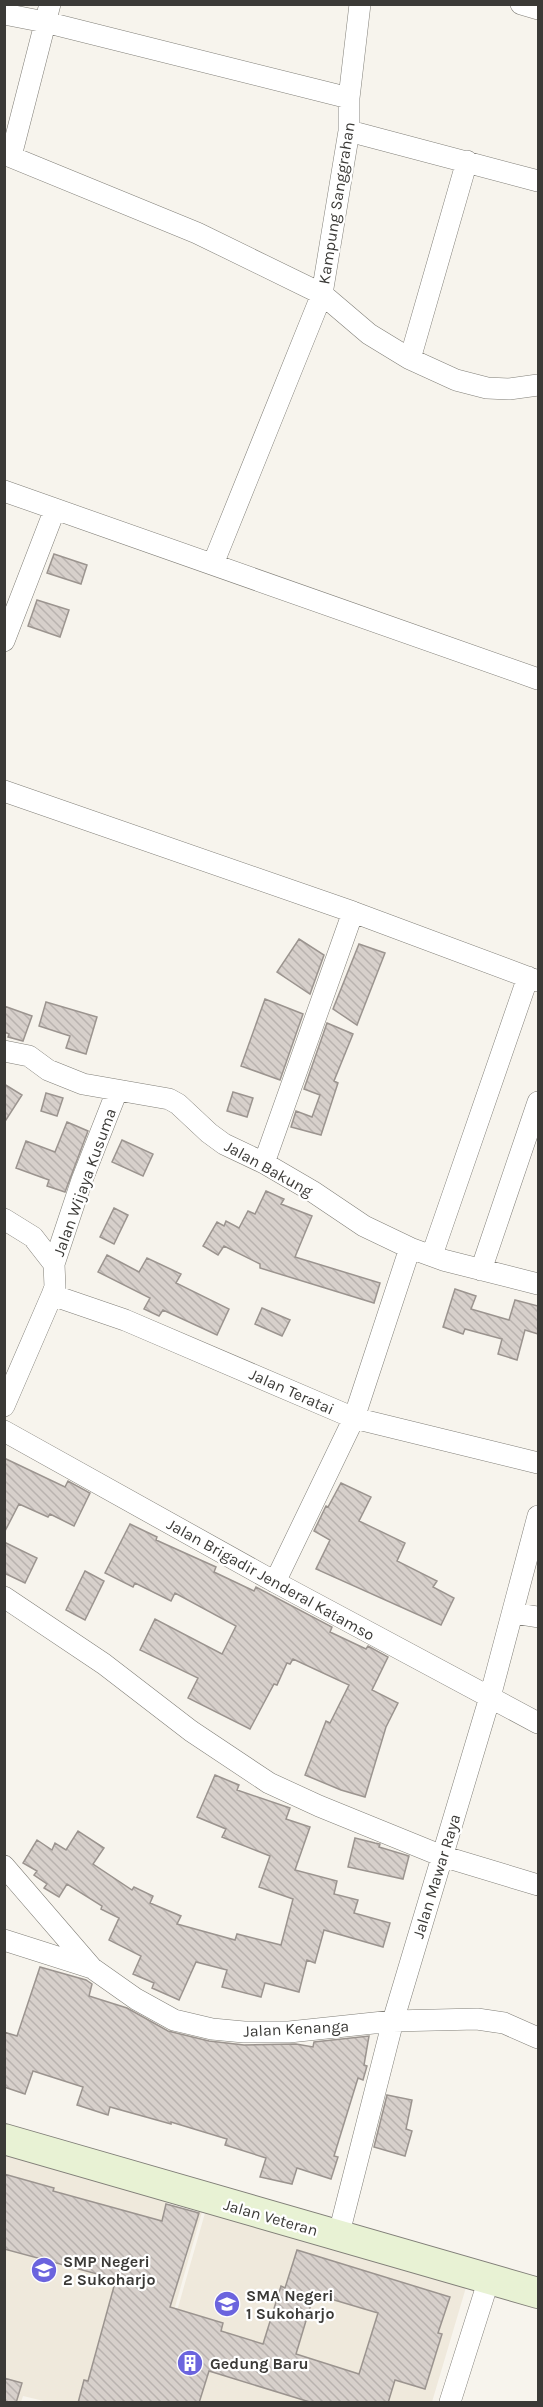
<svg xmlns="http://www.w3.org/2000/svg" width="543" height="2407" font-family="Karla,sans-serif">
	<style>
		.built { fill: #efe9dc; fill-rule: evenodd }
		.building { fill: url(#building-back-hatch); stroke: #9b948f; stroke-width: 1.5; fill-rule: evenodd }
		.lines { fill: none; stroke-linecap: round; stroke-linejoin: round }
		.street-casing { stroke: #817f78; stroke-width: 22 }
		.secondary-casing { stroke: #817f78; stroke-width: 32 }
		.street { stroke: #fff; stroke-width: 21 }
		.secondary { stroke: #e8f2d4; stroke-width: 30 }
		.labels { text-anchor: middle; stroke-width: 4.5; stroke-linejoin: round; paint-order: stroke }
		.street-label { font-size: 16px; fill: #3b3a37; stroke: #fff }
		.poi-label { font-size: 16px; font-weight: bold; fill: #3b3a37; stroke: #fff; text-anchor: start }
	</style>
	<defs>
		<pattern id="building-back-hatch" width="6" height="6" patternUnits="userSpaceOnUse" patternTransform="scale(1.5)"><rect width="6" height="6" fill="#d7d0cb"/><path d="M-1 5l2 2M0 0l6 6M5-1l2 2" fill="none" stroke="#b9b3af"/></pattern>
	</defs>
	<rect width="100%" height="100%" fill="#f7f4ed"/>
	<path class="built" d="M5 2148 204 2205 148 2402 84 2381 78 2402H48L23 2396 21 2402H16L22 2383 5 2378 4 2239 54 2188 5 2174ZM167 2202 199 2210 185 2263 153 2254ZM125 2244 131 2327 105 2319ZM104 2322 129 2329 88 2380Z
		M207 2206 467 2284 432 2402H388L353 2372 225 2333 313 2402H199L223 2324 184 2311 151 2402ZM297 2250 449 2297 439 2331 286 2285ZM281 2287 313 2297 298 2347ZM412 2325 442 2335 425 2389 395 2380Z"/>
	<path class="building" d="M54 554 87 565 81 584 47 573Z
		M37 600 69 610 60 637 28 626Z
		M299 939 324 955 310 994 277 972Z
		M359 944 385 953 357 1025 333 1009Z
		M265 999 303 1014 280 1080 241 1066Z
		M46 1002 97 1017 86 1054 66 1048 70 1036 39 1026Z
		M4 1006 32 1016 23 1041 8 1037 9 1034 4 1032Z
		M327 1023 353 1034 334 1081 338 1083 321 1135 291 1127 296 1111 312 1117 320 1095 304 1089Z
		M4 1084 22 1095 4 1123Z
		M233 1092 253 1098 247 1117 227 1111Z
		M46 1093 63 1098 57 1116 41 1111Z
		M67 1122 88 1131 65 1192 47 1186 49 1180 16 1168 26 1141 55 1152Z
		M122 1140 153 1154 143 1176 112 1162Z
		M266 1191 284 1199 281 1204 312 1216 295 1257 380 1283 374 1303 260 1268V1264L224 1246 218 1255 203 1246 217 1222 224 1226 226 1221 239 1228 248 1211 255 1214Z
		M114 1208 128 1215 114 1244 100 1237Z
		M107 1255 139 1272 147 1258 181 1274 176 1283 229 1309 217 1335 163 1310 159 1316 144 1309 150 1298 98 1272Z
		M455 1289 476 1296 471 1309 509 1320 515 1300 538 1306V1334L525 1330 517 1360 498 1354 502 1339 465 1329 463 1334 443 1327Z
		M262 1308 290 1320 282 1336 255 1324Z
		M4 1458 65 1487 68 1481 90 1493 74 1526 50 1514 48 1517 19 1504 4 1533Z
		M341 1483 371 1497 359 1521 405 1543 397 1561 437 1581 433 1587 454 1598 441 1625 316 1569 330 1540 314 1531 326 1506 328 1507Z
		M130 1524 157 1537 156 1540 216 1567 214 1572 254 1591 256 1587 332 1627 330 1632 366 1649 368 1646 388 1657 372 1690 398 1703 386 1727 365 1797 341 1790 305 1775 326 1721 330 1723 349 1685 293 1659 290 1664 287 1663 277 1685 274 1684 250 1729 188 1698 198 1678 140 1650 155 1619 222 1654 236 1626 175 1593 171 1601 135 1583 133 1587 105 1573Z
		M4 1542 37 1558 25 1583 4 1573Z
		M85 1571 104 1581 85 1620 66 1610Z
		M215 1775 239 1785 237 1790 290 1808 286 1819 310 1827 295 1870 337 1881 334 1894 358 1900 354 1913 390 1923 383 1947 324 1930 315 1963 307 1960 299 1992 265 1983 261 1997 222 1987 227 1970 196 1962 179 2000 152 1988 154 1983 133 1974 141 1956 109 1940 119 1918 101 1909 102 1906 67 1884 59 1897 44 1888 47 1884 34 1875 37 1871 23 1863 37 1840 52 1850 55 1843 66 1850 78 1831 104 1848 93 1864 132 1890 134 1887 153 1896 150 1903 181 1916 177 1924 235 1940 237 1934 281 1945 293 1899 259 1887 270 1856 222 1837 226 1829 197 1817Z
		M355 1838 375 1843 380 1844 379 1847 409 1856 403 1879 348 1867Z
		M40 1967 86 1980 92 1984 89 1996 127 2008 168 2031 209 2041 244 2045 296 2044 313 2047 314 2042 369 2036 364 2065 367 2066 363 2080 358 2078 334 2156 338 2157 331 2179 297 2168 292 2184 260 2177 266 2158 225 2145 227 2139 171 2122V2124L110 2107 108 2115 77 2105 83 2087 33 2071 25 2094 4 2087V2032L17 2036Z
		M387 2095 412 2100 406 2129 412 2131 405 2156 374 2147Z
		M4 2174 54 2188 53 2191 162 2221 166 2204 199 2213 170 2307 223 2323 221 2331 263 2344 281 2286 285 2288 297 2250 450 2297 438 2333 442 2334 425 2389 395 2380 388 2403H313L209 2371 199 2403H78L84 2380 88 2381 116 2279 4 2249ZM314 2294 378 2313 359 2374 296 2354Z
		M4 2378 22 2383 16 2403H4Z"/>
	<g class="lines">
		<g class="street-casing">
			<path id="street" d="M521 4 538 9
				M4 14 45 22 349 98
				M349 131 538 181
				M4 154 197 233 322 294 369 334 410 359 456 380 487 388 509 389 538 385
				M11 156 50 4
				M410 359 467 161
				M4 491 538 679
				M213 564 322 294 349 131V98L360 4
				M4 641 55 509
				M4 791 353 912 538 981
				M4 1051 29 1056 48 1070 83 1084 169 1099 178 1104 209 1133 224 1144 264 1163 312 1191 364 1226 410 1248 443 1260 538 1284
				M264 1163 353 912
				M4 1219 33 1237 54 1264
				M432 1255 528 977
				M481 1270 538 1102
				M52 1295 125 1320 354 1418 538 1463
				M4 1406 52 1295 55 1287 54 1264 82 1180 117 1091
				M4 1431 275 1582 538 1723
				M275 1582 354 1418 410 1248
				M4 1597 104 1664 191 1731 269 1783 319 1806 442 1856 538 1885
				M513 1613 538 1617
				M4 1866 92 1968 136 1999 174 2020 212 2029 244 2032H289L393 2021 477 2019 504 2023 538 2038
				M4 1940 92 1968
				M338 2237 393 2021 490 1697 538 1516
				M450 2402 489 2279"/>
		</g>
		<g class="secondary-casing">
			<path id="secondary" d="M4 2139 538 2293"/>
		</g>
		<use href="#street" class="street"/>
		<use href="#secondary" class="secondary"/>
	</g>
	<defs>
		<g id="school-disc" transform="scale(1.35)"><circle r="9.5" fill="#6b64de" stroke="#fff"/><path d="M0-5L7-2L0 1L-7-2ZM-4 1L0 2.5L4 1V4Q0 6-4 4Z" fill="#fff"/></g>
		<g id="building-disc" transform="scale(1.35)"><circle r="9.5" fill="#6b64de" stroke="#fff"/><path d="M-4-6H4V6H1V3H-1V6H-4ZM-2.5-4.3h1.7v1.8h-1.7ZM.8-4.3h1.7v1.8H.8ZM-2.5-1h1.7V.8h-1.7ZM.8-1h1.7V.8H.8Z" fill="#fff"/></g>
	</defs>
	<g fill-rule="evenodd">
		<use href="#school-disc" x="44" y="2270"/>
		<use href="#school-disc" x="227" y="2304"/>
		<use href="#building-disc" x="190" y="2363"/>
	</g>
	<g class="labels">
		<g class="street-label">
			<text transform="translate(336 203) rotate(-81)" y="6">Kampung Sanggrahan</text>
			<text transform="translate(269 1168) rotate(29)" y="6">Jalan Bakung</text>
			<text transform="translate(84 1182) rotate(-70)" y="6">Jalan Wijaya Kusuma</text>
			<text transform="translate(292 1391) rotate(24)" y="6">Jalan Teratai</text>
			<text transform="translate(271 1579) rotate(29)" y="6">Jalan Brigadir Jenderal Katamso</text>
			<text transform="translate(436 1876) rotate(-73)" y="6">Jalan Mawar Raya</text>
			<text transform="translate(296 2028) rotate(-3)" y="6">Jalan Kenanga</text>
			<text transform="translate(271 2217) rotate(16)" y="6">Jalan Veteran</text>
		</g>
		<g class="poi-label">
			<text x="63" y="2267">SMP Negeri<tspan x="63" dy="18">2 Sukoharjo</tspan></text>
			<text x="246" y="2301">SMA Negeri<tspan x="246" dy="18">1 Sukoharjo</tspan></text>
			<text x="210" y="2369">Gedung Baru</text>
		</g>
	</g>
	<rect width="543" height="2407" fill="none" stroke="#3b3a37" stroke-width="12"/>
</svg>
